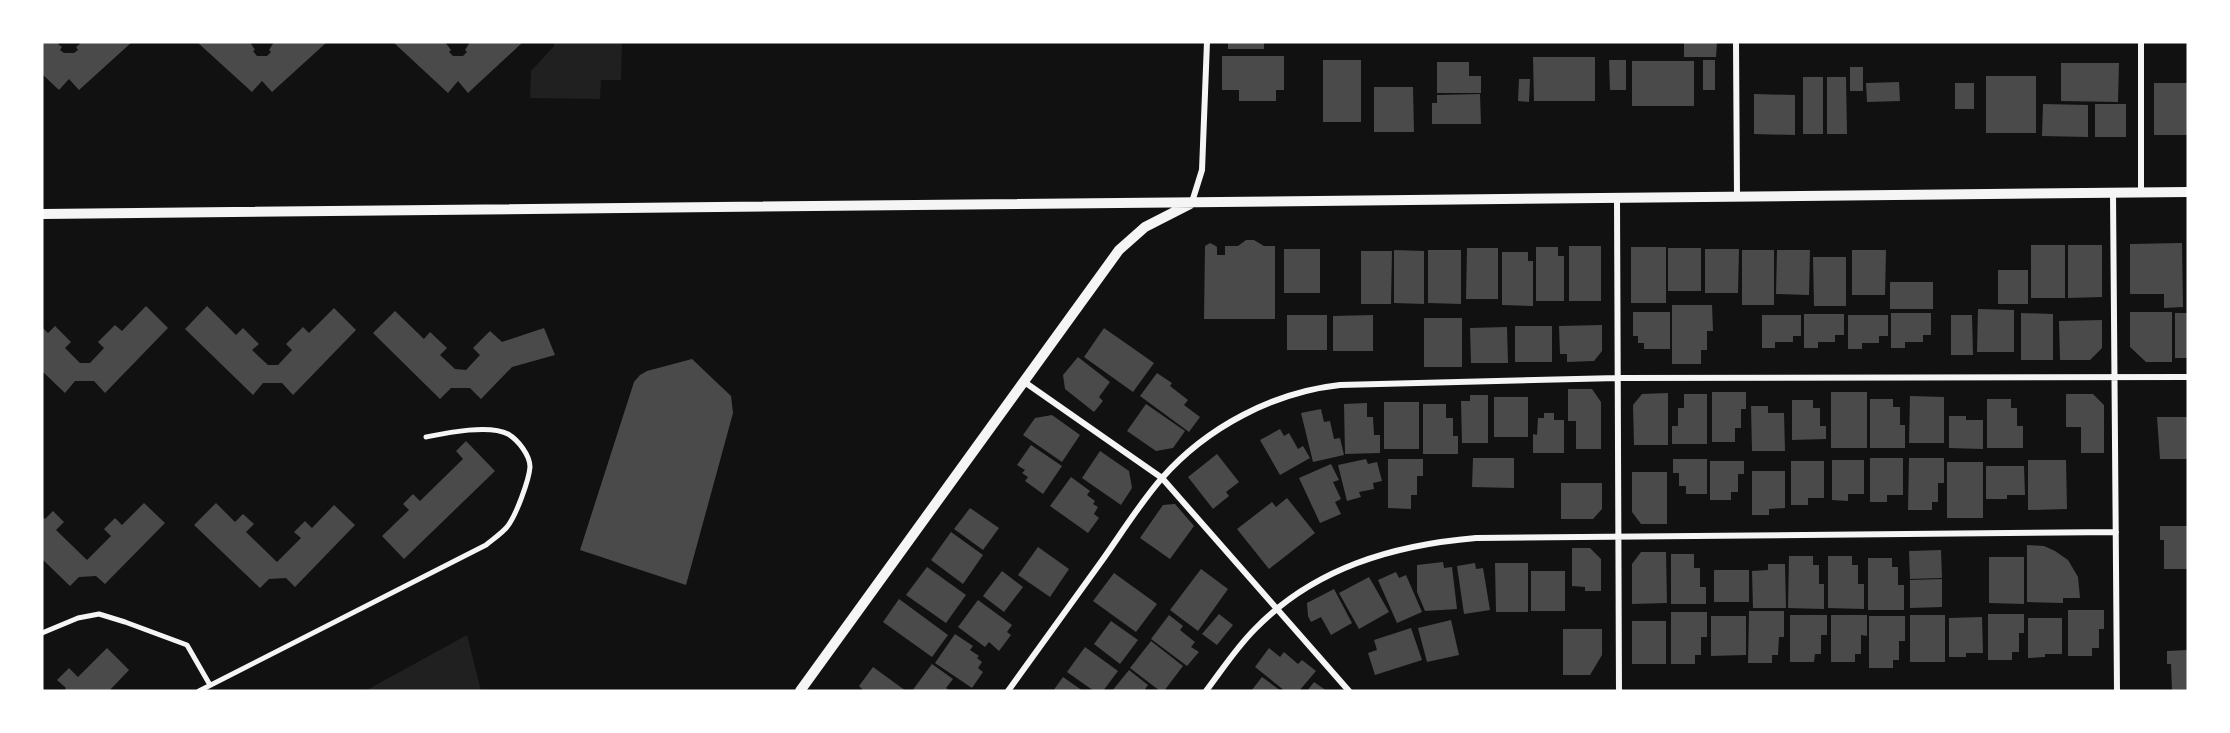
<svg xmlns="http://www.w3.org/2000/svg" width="2230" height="733" font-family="Figtree,sans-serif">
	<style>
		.green { fill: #202020 }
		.building { fill: #4a4a4a }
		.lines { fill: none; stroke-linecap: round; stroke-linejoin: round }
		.pedestrian { stroke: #f5f5f5; stroke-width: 5 }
		.minor { stroke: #f5f5f5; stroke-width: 6 }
		.tertiary { stroke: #f5f5f5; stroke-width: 10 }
	</style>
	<rect width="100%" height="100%" fill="#111"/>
	<path class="green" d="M554 42H622L621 80H601L600 99 530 98 531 71 554 46Z
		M467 635 481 691H365Z"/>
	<path class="building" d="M42 42H60L58 44 62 47 60 50 64 53H74L78 50 76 47 80 44 78 42H132L79 90 69 79 59 90 42 74Z
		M197 42H250L255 50 253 51 257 56H267L271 52 269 50 274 42H327L272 92 262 81 252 92Z
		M393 42H445L451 50 449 52 453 56H463L467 52 465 50 470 42H523L468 93 458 81 448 93Z
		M1228 42H1264V49H1228Z
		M1684 42H1717L1716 57H1684Z
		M1222 56H1284V90H1276V101H1239V90H1222Z
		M1533 57H1595V101H1534Z
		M1323 60H1361V122H1323Z
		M1609 60H1626V90H1610Z
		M1703 60H1715V90H1703Z
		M1632 61H1694V106H1632Z
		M1437 62H1469V76H1481V93H1437Z
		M2061 63H2119L2118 102 2061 101Z
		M1850 67H1863V91H1850Z
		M1986 76H2036V133H1986Z
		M1803 77H1823V134H1803Z
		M1827 77H1846L1847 134H1827Z
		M1519 79H1530L1529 102 1518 101Z
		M1899 82 1900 101 1867 102 1866 83Z
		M1955 83H1974V109H1955Z
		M2154 83H2188V135H2154Z
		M1374 87H1413L1414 132H1374Z
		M1480 94 1481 124H1432V103H1437V95Z
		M1754 94 1795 95V135L1754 134Z
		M2043 104 2088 105V137L2042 136Z
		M2095 104H2126V137H2095Z
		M1246 240H1254L1264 246H1275V319H1204L1205 246 1210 243 1214 245 1217 247V255H1225V246H1238Z
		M2182 243 2183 307 2164 308V294H2130V244Z
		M2031 245H2065V298H2031Z
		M2068 245H2102V297L2068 298Z
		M1569 246H1601V301H1569Z
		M1536 247H1558V256H1564V301H1536Z
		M1631 247H1666V303H1631Z
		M1467 248H1498V299H1466Z
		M1668 248H1701V291H1668Z
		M1284 249H1320V293H1284Z
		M1705 249H1739L1738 293H1705Z
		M1394 250 1424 251V304L1394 303Z
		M1428 250H1461V304L1428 303Z
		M1742 250H1774V305H1742Z
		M1777 250H1810L1809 295 1776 294Z
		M1852 250H1886L1885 295H1852Z
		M1361 251H1392L1391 304H1361Z
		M1502 252H1528V261H1533V306L1502 305Z
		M1813 257H1846V306H1814Z
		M1998 270H2028V304H1998Z
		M1890 282H1933V309H1890Z
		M1672 305H1712L1713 331H1707V350H1701V364H1672Z
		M146 306 168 328 105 393 94 381H75L65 393 42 371V327L48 333 55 326 71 342 65 348 80 363H90L104 348 98 342 115 325 122 331Z
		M207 306 236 335 243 328 259 344 252 350 268 365H278L292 350 286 344 303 327 309 333 334 308 356 330 293 395 282 383H263L253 395 185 329Z
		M1978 309 2014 310V352H1977Z
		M395 311 424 339 430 332 447 348 440 355 455 369 466 370 480 355 473 348 490 331 502 342 544 328 555 355 512 367 481 399 470 388H451L440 399 373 333Z
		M1633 312H1670V349H1644V343H1638V336H1633Z
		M2130 312H2172V362H2146L2130 347Z
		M1891 313H1931V335H1923V342H1905V348H1891Z
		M2021 313 2053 314V360H2021Z
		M2175 313H2188V358H2175Z
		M1804 314H1844V335H1835V342H1818V348H1804Z
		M1287 315H1327V350H1287Z
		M1373 315V351H1333V316Z
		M1762 315H1801V336H1793V342H1775V348H1762Z
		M1848 315H1888V336H1879V343H1862V349H1848Z
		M1951 315H1972L1973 355H1951Z
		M1424 318H1462V367H1424Z
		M2102 320V348L2090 360H2060L2059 321Z
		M1602 325V351L1594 361 1567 362V354H1560L1559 326Z
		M1515 326H1552V362H1515Z
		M1507 327 1508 363H1471L1470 328Z
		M1104 328 1154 363 1133 392 1084 357Z
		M1078 357 1110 382 1099 397 1103 401 1094 412 1065 389 1063 375Z
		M692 359 731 396 733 413 686 585 580 550 634 382 640 375 647 371Z
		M1157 373 1172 383 1170 386 1188 400 1184 405 1200 417 1189 432 1140 396Z
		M1568 389H1592L1601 402V449H1576V421H1568Z
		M1712 392H1746V409H1741V428H1735V442H1712Z
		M1831 392H1867V448H1831Z
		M1668 393V445H1634L1633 405 1642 394Z
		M1684 394H1707V444H1672V426H1678V408H1684Z
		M2066 394H2093L2104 405V453H2081V427H2066Z
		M1470 395H1488V443H1462L1461 401H1470Z
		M1910 396 1944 397V443H1909Z
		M1494 397H1528V437H1494Z
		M1870 399H1893V407H1900V425H1905V448H1870Z
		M1987 399H2011V408H2017V426H2023V448H1987Z
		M1792 400H1813V408H1820V426H1826V439L1792 440Z
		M1384 402H1419V449H1384Z
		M1367 403V417H1373L1374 435H1380V453L1345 454 1344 404Z
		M1146 404 1185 431 1173 448 1156 451 1127 431Z
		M1423 404H1446V418H1453V436H1458V454H1423Z
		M1751 406H1768V413H1784L1785 451H1752Z
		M1321 409 1324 422 1330 421 1334 439 1340 438 1344 455 1313 462 1301 413Z
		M1544 413H1554V420H1564V453H1533V434L1537 435 1538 418H1544Z
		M1052 415 1080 435 1062 462 1023 435 1035 418Z
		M1949 416H1966V420H1983V449L1949 448Z
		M2157 417H2188L2187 459H2160Z
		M1280 429 1284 436 1289 433 1298 449 1303 446 1310 458 1280 475 1260 440Z
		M466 441 495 471 404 559 382 536 409 510 403 504 413 494 420 501 463 459 456 451Z
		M1031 445 1062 466 1043 494 1025 481 1028 477 1022 473 1025 470 1017 465Z
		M1100 451 1129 471 1132 488 1121 505 1082 478Z
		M1217 454 1239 482 1226 492 1229 496 1213 509 1188 477Z
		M1473 458H1514V488L1472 487Z
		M1870 458H1903V495H1887V502H1870Z
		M1909 458H1944V483H1938V502H1932V510H1908Z
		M1366 459 1368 464 1377 462 1382 481 1373 483 1374 489 1359 492 1361 497 1347 501 1338 465Z
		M1388 459H1423V476H1417V495H1411V509L1388 508Z
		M1673 459H1707V494H1686V486H1679V473H1673Z
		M1832 460H1864V494H1848V501L1832 500Z
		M2028 460H2066L2067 509 2028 510Z
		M1710 461H1744V474H1738V492H1731V500H1710Z
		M1791 461H1824V498H1808V505H1791Z
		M1947 462H1983V518H1947Z
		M1331 464 1339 480 1333 482 1341 499 1335 502 1341 514 1320 523 1299 478Z
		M1986 466H2024L2025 495H2007V499H1986Z
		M1752 471H1785V508L1769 509V515H1752Z
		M1632 472H1667V524H1641L1632 512Z
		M1071 477 1090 491 1087 495 1095 501 1093 504 1098 507 1094 514 1099 518 1088 533 1050 506Z
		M1561 483H1602V509L1593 519H1561Z
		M1287 498 1315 533 1269 569 1237 529 1272 502 1276 507Z
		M144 503 165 523 105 584 96 576 79 577 70 586 42 559V516L45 519 53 511 64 522 56 530 87 560 111 536 104 529 115 518 122 525Z
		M216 503 235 522 243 514 254 524 246 532 277 562 301 538 294 532 305 521 312 528 334 505 355 525 295 587 286 578 269 579 260 588 194 525Z
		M1175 504 1194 526 1170 559 1140 538 1163 505Z
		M970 508 999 528 983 550 954 529Z
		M2160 526H2188V569H2164V540H2160Z
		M951 532 983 555 963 584 931 560Z
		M2027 545 2044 546 2055 551 2068 560 2078 577 2080 598H2063V603L2027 602Z
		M1038 547 1069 569 1050 597 1018 575Z
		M1572 548H1590L1601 559V591H1585V587L1572 586Z
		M1941 550 1942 578 1910 579 1909 551Z
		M1641 552H1666L1667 603 1632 604V564Z
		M1671 554H1694V568H1700V587H1706V604H1671Z
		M1789 556H1813V565H1819V584H1824V609L1788 608Z
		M1828 556H1852V565H1858V584H1864V609L1828 608Z
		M1989 557H2024V604L1989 603Z
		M1868 558H1892V567H1898V585H1904V610H1868Z
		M1443 562 1444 568 1452 567 1457 609 1425 611 1417 592V565Z
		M1475 563 1476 569 1483 568 1490 610 1464 614 1457 566Z
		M1495 563H1528V612H1496Z
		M1768 564H1785L1786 608H1753L1752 571 1768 570Z
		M927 567 966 595 946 623 906 595Z
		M1201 569 1228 589 1198 631 1170 610Z
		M1714 570H1749V602H1714Z
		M1002 571 1023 587 1004 612 983 596Z
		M1531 571H1565V611H1531Z
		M1396 572 1399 578 1406 575 1422 612 1397 623 1378 580Z
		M1114 573 1157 604 1136 632 1093 601Z
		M1369 577 1389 612 1359 629 1339 593Z
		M1942 579V607L1910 608V580Z
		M1334 589 1352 623 1331 635 1321 617 1311 622 1308 616 1307 603Z
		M899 599 948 635 932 657 883 622Z
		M978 600 1012 625 1007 632 1011 635 999 651 989 642 985 647 958 627Z
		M2068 610H2104V629H2099V648H2092V656H2068Z
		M1749 611H1784V637H1779L1778 655H1772V663H1748Z
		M1671 612H1707V637H1701V655H1695V664H1671Z
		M1219 614 1233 625 1217 645 1202 634Z
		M1988 614H2024V633H2019V652H2012V660H1988Z
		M1169 615 1183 626 1180 630 1195 642 1191 647 1199 652 1187 666 1151 639Z
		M1790 615H1827V635H1821V654H1815L1814 662H1790Z
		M1831 615H1867V636L1861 635V654H1855V662H1831Z
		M1910 615H1945V662H1910Z
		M1711 616H1746V655L1711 656Z
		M1869 616H1905V641H1899V660H1893V668H1869Z
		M1982 617 1983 653H1966V657H1949V618Z
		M2028 618H2062V654H2045V657L2028 658Z
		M1451 620 1459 655 1427 662 1418 628Z
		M1111 621 1138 640 1120 664 1094 644Z
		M1632 621H1666V664H1632Z
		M1411 628 1422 660 1375 675 1368 653 1377 650 1374 640Z
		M1563 629H1602V655L1590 675H1563Z
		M955 634 973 646 970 650 979 656 977 658 982 662 978 668 983 672 972 688 935 663Z
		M1151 641 1183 666 1164 691H1160L1130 668Z
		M1085 647 1118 671 1103 691H1094L1067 672Z
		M107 648 129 670 109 691H64L66 688 57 680 69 668 78 677Z
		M1269 648 1280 657 1284 652 1298 664 1302 660 1316 671 1299 691H1285L1255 667Z
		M2188 650V691H2172L2171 664H2167V651Z
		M932 664 953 679 946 688 950 691H912Z
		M873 667 906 691H864L859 686Z
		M1129 670 1148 685 1145 689 1148 691H1112Z
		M1063 677 1083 691H1053Z
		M1262 677 1281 691H1251Z
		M1314 682 1327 691H1307Z"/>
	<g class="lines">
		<path class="pedestrian" d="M42 633 78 618 99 614 125 622 187 645 210 685
			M199 691 486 545C493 539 501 534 507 527 516 516 529 480 530 467 530 455 518 440 508 434 489 424 446 433 426 437"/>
		<path class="minor" d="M1736 42 1737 197
			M2113 193 2117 691
			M2141 193V42
			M1617 199 1619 691
			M1192 202 1202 170 1207 42
			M1023 381 1162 478 1349 691
			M1008 691C1039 648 1070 605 1101 562 1121 534 1140 503 1162 478 1207 427 1274 392 1340 385L1618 378 2188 377
			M1206 691C1222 670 1236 648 1255 629 1314 568 1393 545 1476 538L2116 532"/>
		<path class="tertiary" d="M42 214 2188 192
			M800 691 1119 250 1145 227 1190 204"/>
	</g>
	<rect width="2230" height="733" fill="none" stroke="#ffffff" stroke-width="87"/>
</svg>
